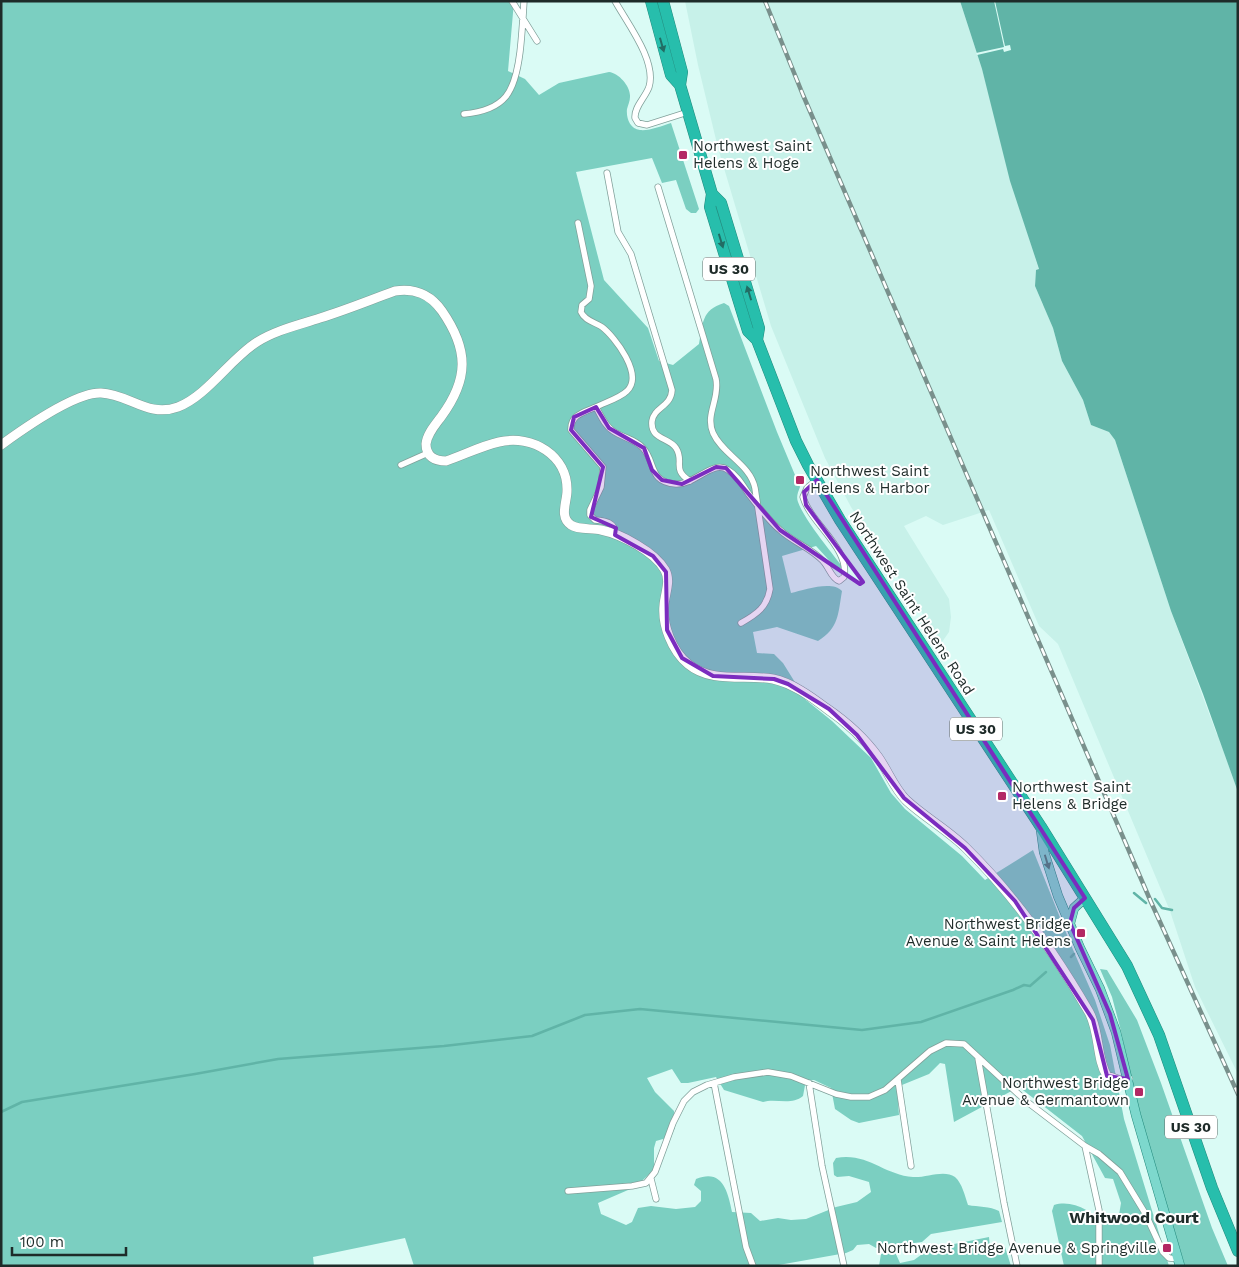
<svg xmlns="http://www.w3.org/2000/svg" width="1239" height="1267" font-family="'Work Sans',sans-serif">
	<style>
		.built { fill: #c7f1e9; fill-rule: evenodd }
		.forest { fill: #7bcfc1 }
		.water { fill: #60b4a7 }
		.pier { fill: #dafbf5 }
		.lines { fill: none; stroke-linecap: round; stroke-linejoin: round }
		.stream { stroke: #60b4a7; stroke-width: 2.5 }
		.street-casing { stroke: #81a09a; stroke-width: 7 }
		.secondary-casing { stroke: #81a09a; stroke-width: 10 }
		.primary-casing { stroke: #248b7e; stroke-width: 10 }
		.highway-casing { stroke: #248b7e; stroke-width: 12 }
		.street { stroke: #fff; stroke-width: 5.5 }
		.secondary { stroke: #fff; stroke-width: 9 }
		.primary { stroke: #7dd8cd; stroke-width: 9 }
		.highway { stroke: #27beac; stroke-width: 11 }
		.rail-casing { stroke: #79908c; stroke-width: 4.5 }
		.rail { stroke: #fff; stroke-width: 2.5; stroke-dasharray: 8; stroke-linecap: butt }
		.oneway { fill: #226d64 }
		.oneway2 { fill: #4e827b }
		.marked { fill: #7b2cbf; fill-opacity: 0.2; stroke: #7b2cbf; stroke-width: 4; stroke-linejoin: round }
		.poi-dot { fill: #b32864; stroke: #fff; stroke-width: 2 }
		.labels { text-anchor: middle; stroke-width: 4; stroke-linejoin: round; paint-order: stroke }
		.shield { fill: #fff; stroke: #626b69; stroke-width: 1 }
		.shield-label { font-size: 14px; font-weight: bold; fill: #1e2b29 }
		.poi-label { font-size: 15px; fill: #1e2b29; stroke: #fff; text-anchor: start }
		.street-label { font-size: 15px; fill: #1e2b29; stroke: #fff }
		.neighbourhood-label { font-size: 16px; font-weight: bold; fill: #1e2b29; stroke: #fff }
	</style>
	<rect width="100%" height="100%" fill="#dafbf5"/>
	<path class="built" d="M685 1H960L982 69 997 123 1016 118 991 89 990 85 994 84 993 89 1020 118 1030 159 1035 158 1034 154 1039 152 1041 159 1031 162 1035 177 1045 174 1055 210 1046 212 1051 230 1061 228 1062 235 1057 236 1056 232 1052 233 1059 258 1068 256 1070 262 1065 264 1064 260 1060 261 1045 309 1053 328 1062 361 1083 400 1091 425 1109 432 1115 440 1171 611 1217 735 1238 717V726L1220 741 1238 792V1074L1195 987 1170 911 1058 644 1039 626 989 510 943 525 926 516 904 526 949 599 951 617 949 632 942 642 875 544 851 507 825 458 771 326 718 148 698 65ZM1017 121 1033 177 1012 183 998 127ZM1034 188 1039 204 1041 203 1058 263 1043 305 1035 286 1036 270H1039L1015 193Z"/>
	<path class="forest" d="M1 1H514L508 71 525 79 539 95 559 83 609 72C619 73 631 87 630 97 630 101 628 105 627 109 626 118 630 129 640 130 649 131 662 126 671 123L699 209 696 213H691L686 209 676 180 662 183 652 158 576 172 604 280 648 328 659 361 673 365 699 344C703 324 701 310 724 303L729 306 777 432 800 487C798 492 796 497 798 502 804 519 829 549 841 565V568H836L816 546 782 556 791 593C804 590 832 580 842 591 838 614 839 628 818 641L777 627 753 632 757 653 774 654 783 663 806 700 832 721 871 758 891 793 905 809 962 856 985 880 1033 850 1071 945 1095 1000 1110 1045 1124 1119 1169 1266H1064L1052 1211 1054 1205C1073 1199 1092 1212 1105 1224L1118 1221 1121 1203 1113 1179 1105 1178 1082 1136 1019 1087 954 1122 945 1064 940 1063 929 1074 897 1087 899 1115 859 1123 851 1120 835 1109 831 1088 814 1080H806L803 1096C791 1106 776 1098 763 1102L724 1090 716 1077 688 1083H681L672 1069 647 1078 655 1092 674 1111 675 1128 670 1137 656 1141 654 1148V1170L635 1187 598 1203 601 1214 626 1225 632 1222 638 1208 651 1206 676 1209 695 1207 701 1201V1191L694 1185 696 1179C722 1168 728 1191 732 1212L751 1213 760 1221 778 1218 791 1220 806 1219 836 1207 857 1202 871 1192 869 1182 849 1176 837 1177 834 1175 833 1163 836 1158C867 1152 884 1175 913 1177 926 1178 944 1169 955 1177 962 1183 965 1196 968 1205 978 1207 990 1206 999 1211L1002 1222 931 1234 922 1242 876 1248 869 1244 857 1245 853 1250 846 1253 773 1266H414L405 1238 313 1257 314 1266H1Z
		M1100 969 1107 970 1137 1020 1161 1083 1212 1228 1228 1266H1185L1139 1115 1121 1031 1112 997Z
		M989 1237 990 1248 1005 1247 1011 1266H879L881 1254 888 1252H895L900 1263 914 1260 929 1249Z"/>
	<path class="water" d="M960 1H1238V792L1203 694 1171 611 1115 440 1109 432 1091 425 1083 400 1062 361 1053 328 1035 286 1036 270 1039 269 1010 181 982 69Z"/>
	<path class="pier" d="M994 1H995L1005 46 1010 45 1011 50 1004 52 1003 49 977 55 976 53 1004 47Z"/>
	<g class="lines">
		<path class="stream" d="M1134 893 1146 903
			M1155 899 1162 908 1172 910
			M1071 957 1074 954
			M1 1112 22 1102 195 1074 278 1059 444 1046 532 1036 585 1015 640 1009 862 1030 921 1022 1013 990 1024 985 1030 986 1046 972"/>
		<g class="street-casing">
			<path id="street" d="M512 1 537 41
				M615 1C627 23 657 61 649 87 645 98 634 107 635 118L638 123 647 125 688 112
				M464 114C506 110 515 92 520 52 522 35 523 18 524 1
				M607 173 618 232 631 254 672 390C671 407 654 407 652 421 650 440 669 437 676 448 685 462 671 469 690 481
				M658 187 716 379C720 399 705 414 713 433 723 455 750 464 755 488L770 589C767 607 757 614 741 623
				M578 223 591 286 589 299 582 305 581 312C585 321 595 322 602 327 615 337 644 375 627 391 620 398 606 402 596 407
				M401 465 428 453
				M615 535C616 522 605 521 595 520L590 515V510L601 487 603 467 571 430C570 415 584 412 596 407 601 416 605 426 613 431 623 438 635 439 643 448 656 462 648 482 676 484 695 485 713 459 728 470 737 475 742 484 748 493 757 505 768 520 780 530 793 542 811 548 823 561 829 567 831 578 839 581L844 577C850 548 811 524 803 497L807 488 817 480
				M978 1058 1004 1203 1017 1266
				M898 1080 911 1166
				M714 1083 746 1247 753 1266
				M809 1083 822 1166 844 1266
				M1085 1146 1099 1210V1266
				M651 1179 656 1199
				M568 1191 632 1186 646 1183 655 1172 673 1123 684 1101 693 1092 707 1085 734 1077 768 1072 791 1076 836 1094 851 1097H869L885 1090 930 1051 946 1043 964 1044 1026 1101 1085 1146 1099 1154 1120 1172 1145 1213 1163 1252 1169 1258 1178 1259"/>
		</g>
		<g class="secondary-casing">
			<path id="secondary" d="M1 445C23 429 75 392 101 393 129 394 148 418 178 407 207 396 230 359 257 342 276 330 299 325 320 318 346 310 370 300 395 291 415 288 430 294 442 311 469 350 469 379 441 417 435 425 427 434 426 444 426 457 435 461 446 461 464 455 481 446 499 442 533 434 568 456 567 491 567 502 559 517 571 525 578 530 592 528 601 530 621 534 655 552 665 570 671 581 665 593 664 605 662 625 672 651 688 664 712 684 745 674 773 679 792 683 810 696 826 708 845 721 865 739 878 757 888 771 894 788 906 800 924 817 948 830 966 848 1015 896 1055 953 1089 1012 1100 1032 1096 1058 1107 1076L1121 1081 1128 1079"/>
		</g>
		<g class="primary-casing">
			<path id="primary" d="M1041 830 1044 852 1058 896 1080 948 1100 989 1116 1032 1136 1115 1180 1266
				M1070 923 1074 908 1085 898"/>
		</g>
		<g class="highway-casing">
			<path id="highway" d="M651 1 671 75 680 85 712 194 710 207 748 331 757 340 796 441 808 465 840 520 1041 827 1127 966 1159 1035 1212 1188 1238 1251
				M663 1 682 72 680 85
				M712 194 721 203 759 328 757 340"/>
		</g>
		<use href="#street" class="street"/>
		<use href="#secondary" class="secondary"/>
		<use href="#primary" class="primary"/>
		<use href="#highway" class="highway"/>
		<g class="rail-casing">
			<path id="rail" d="M765 1 803 95 1151 902 1238 1094"/>
		</g>
		<use href="#rail" class="rail"/>
	</g>
	<defs><path id="oneway-solid" d="M-6-.8H1V-3.2L6.5 0L1 3.2V.8H-6Z" transform="scale(1.25)"/></defs>
	<g class="oneway">
		<use href="#oneway-solid" transform="translate(662 45) rotate(74)"/>
		<use href="#oneway-solid" transform="translate(721 241) rotate(73)"/>
		<use href="#oneway-solid" transform="translate(749 293) rotate(-107)"/>
	</g>
	<use class="oneway2" href="#oneway-solid" transform="translate(1047 862) rotate(73)"/>
	<path class="marked" d="M596 407 609 428 644 448 652 470 662 480 682 484 716 467 726 468 780 530 860 584 863 582 806 505 804 492 817 480 1085 898 1074 908 1070 923 1110 1014 1128 1079 1107 1076 1093 1020 1015 901 965 848 904 798 857 735 829 709 788 684 774 679 713 676 682 658 667 630 666 572 653 556 615 535 616 528 591 517 603 467 571 430 574 417Z"/>
	<g class="poi-dot">
		<rect x="678" y="150" width="10" height="10" rx="2.5"/>
		<rect x="795" y="475" width="10" height="10" rx="2.5"/>
		<rect x="997" y="791" width="10" height="10" rx="2.5"/>
		<rect x="1076" y="928" width="10" height="10" rx="2.5"/>
		<rect x="1134" y="1087" width="10" height="10" rx="2.5"/>
		<rect x="1162" y="1243" width="10" height="10" rx="2.5"/>
	</g>
	<g class="labels">
		<g class="shield">
			<rect x="703" y="257.5" width="52" height="23" rx="4"/>
			<rect x="950" y="717.5" width="52" height="23" rx="4"/>
			<rect x="1165" y="1115.5" width="52" height="23" rx="4"/>
		</g>
		<g class="shield-label">
			<text x="729" y="274">US 30</text>
			<text x="976" y="734">US 30</text>
			<text x="1191" y="1132">US 30</text>
		</g>
		<g class="poi-label">
			<text x="693" y="151">Northwest Saint<tspan x="693" dy="17">Helens &amp; Hoge</tspan></text>
			<text x="810" y="476">Northwest Saint<tspan x="810" dy="17">Helens &amp; Harbor</tspan></text>
			<text x="1012" y="792">Northwest Saint<tspan x="1012" dy="17">Helens &amp; Bridge</tspan></text>
			<text x="1071" y="929" text-anchor="end">Northwest Bridge<tspan x="1071" dy="17">Avenue &amp; Saint Helens</tspan></text>
			<text x="1129" y="1088" text-anchor="end">Northwest Bridge<tspan x="1129" dy="17">Avenue &amp; Germantown</tspan></text>
			<text x="1157" y="1253" text-anchor="end">Northwest Bridge Avenue &amp; Springville</text>
		</g>
		<g class="street-label">
			<text transform="translate(912 603) rotate(57)" y="5">Northwest Saint Helens Road</text>
		</g>
		<g class="neighbourhood-label">
			<text x="1134" y="1223">Whitwood Court</text>
		</g>
	</g>
	<rect width="1239" height="1267" fill="none" stroke="#1e2b29" stroke-width="5"/>
	<path d="M12 1247v8h114v-8" fill="none" stroke="#1e2b29" stroke-width="2.5"/>
	<text x="20" y="1247" font-size="15" fill="#1e2b29" stroke="#ffffff" stroke-width="4" paint-order="stroke">100 m</text>
</svg>
